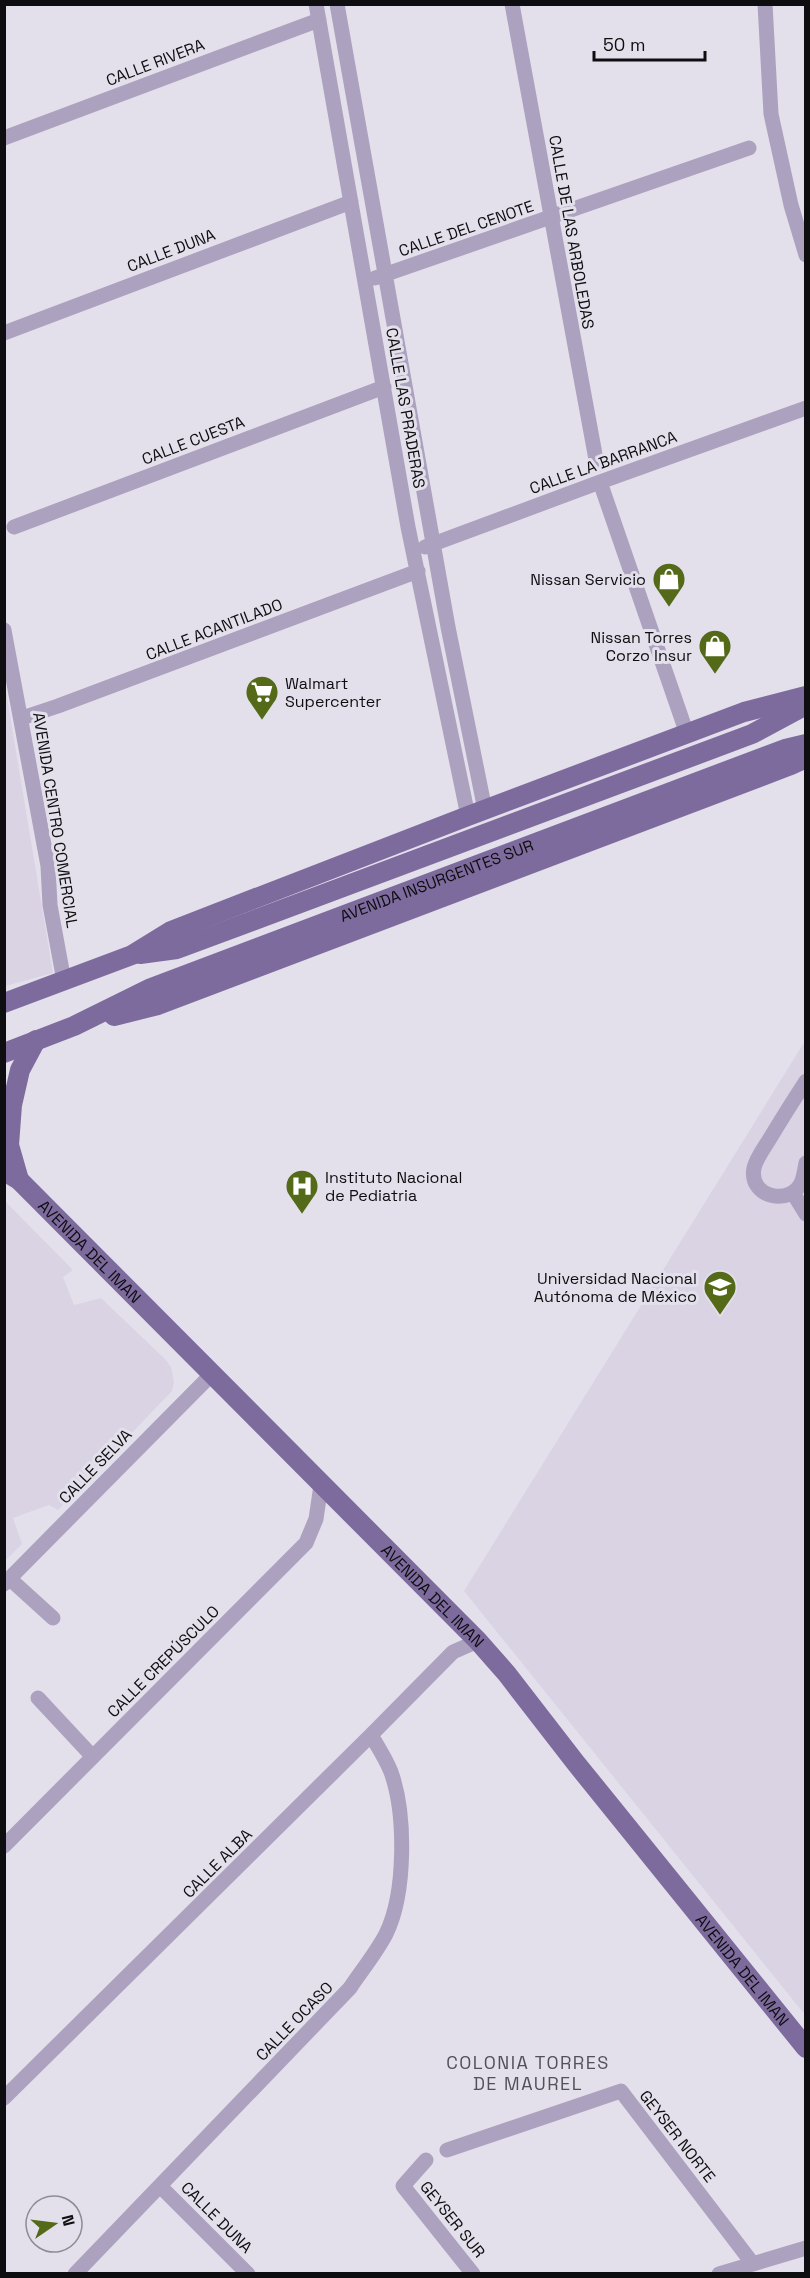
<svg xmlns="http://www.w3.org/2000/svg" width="810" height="2278" font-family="'Space Grotesk',sans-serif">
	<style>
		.built { fill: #d9d3e4 }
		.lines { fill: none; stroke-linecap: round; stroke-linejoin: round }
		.minor { stroke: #aca2bf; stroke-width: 15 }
		.major { stroke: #7e6b9e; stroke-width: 20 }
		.labels { text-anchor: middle; stroke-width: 6; stroke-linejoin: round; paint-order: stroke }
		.street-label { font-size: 16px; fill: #0e0d10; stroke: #e4e0eb }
		.poi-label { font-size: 16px; fill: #0e0d10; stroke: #e4e0eb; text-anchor: end }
		.neighbourhood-label { font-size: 18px; letter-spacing: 1.5px; fill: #535059; stroke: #e4e0eb }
	</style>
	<rect width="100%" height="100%" fill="#e4e0eb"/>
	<path class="built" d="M4 679 53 973 5 986H4Z
		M805 1041V2015L464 1591Z
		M5 1201 73 1270 63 1277 74 1305 101 1298 166 1360 171 1367 174 1382 172 1391 58 1510 49 1505 13 1518 22 1544 5 1561Z"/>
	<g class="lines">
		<path class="minor" d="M316 4 408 527 468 816
			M337 4 448 627 485 810
			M512 4 597 465
			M765 4 771 114 791 205 806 255
			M4 138 319 20
			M375 278 749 148
			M4 333 351 202
			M600 482 687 734
			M14 527 384 387
			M425 547 600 482 806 408
			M4 630 48 866 50 905 64 981
			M22 718 58 706 418 571
			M806 1081C793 1101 781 1120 769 1140 764 1148 756 1159 754 1168 748 1198 792 1207 802 1181 804 1175 805 1168 806 1163
			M793 1193 806 1214
			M10 1579 53 1618
			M4 1584 211 1375
			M38 1698 93 1757
			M4 1846 306 1543 316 1519 321 1485
			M4 2098 371 1735 453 1652 478 1641
			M447 2150 621 2091 753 2264
			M426 2160 403 2186 473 2274
			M161 2187 248 2274
			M75 2274 350 1988C362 1970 376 1953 386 1934 406 1893 406 1814 391 1772 386 1759 378 1747 371 1735
			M719 2274 806 2248"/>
		<g class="major">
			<path d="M140 954 177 949 752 734 806 705"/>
			<path d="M4 1003 132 955 171 931 468 816 744 712 806 696"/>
			<path d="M114 1016 158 1005 791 765 806 758"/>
			<path id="s1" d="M4 1053 74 1026 151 988 785 749 806 744"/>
			<path id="s2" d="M4 1171 19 1180 478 1641 507 1674 575 1762 806 2048"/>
			<path d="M19 1180 9 1145 12 1105 20 1070 36 1040"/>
		</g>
	</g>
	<defs>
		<g id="shop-pin" transform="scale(1.725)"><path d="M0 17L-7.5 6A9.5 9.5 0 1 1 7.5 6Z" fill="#546a19" stroke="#e4e0eb"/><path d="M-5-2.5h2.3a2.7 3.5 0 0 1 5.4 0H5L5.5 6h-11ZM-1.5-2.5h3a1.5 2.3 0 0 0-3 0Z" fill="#fff"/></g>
		<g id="supermarket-pin" transform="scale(1.725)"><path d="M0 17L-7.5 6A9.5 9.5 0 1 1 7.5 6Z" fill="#546a19" stroke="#e4e0eb"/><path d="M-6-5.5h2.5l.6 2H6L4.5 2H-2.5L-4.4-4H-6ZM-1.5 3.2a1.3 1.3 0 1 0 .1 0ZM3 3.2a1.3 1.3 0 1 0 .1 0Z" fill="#fff"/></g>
		<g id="hospital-pin" transform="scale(1.725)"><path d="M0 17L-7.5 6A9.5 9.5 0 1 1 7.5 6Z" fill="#546a19" stroke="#e4e0eb"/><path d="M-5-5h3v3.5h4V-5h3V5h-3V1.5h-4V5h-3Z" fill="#fff"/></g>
		<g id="university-pin" transform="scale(1.725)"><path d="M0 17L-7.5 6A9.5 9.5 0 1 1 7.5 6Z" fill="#546a19" stroke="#e4e0eb"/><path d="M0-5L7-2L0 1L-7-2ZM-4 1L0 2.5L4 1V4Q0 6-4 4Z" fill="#fff"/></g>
	</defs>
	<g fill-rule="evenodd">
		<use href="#shop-pin" x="669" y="579"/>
		<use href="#shop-pin" x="715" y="646"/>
		<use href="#supermarket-pin" x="262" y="692"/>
		<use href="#hospital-pin" x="302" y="1186"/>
		<use href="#university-pin" x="720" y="1287"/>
	</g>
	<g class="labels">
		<g class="street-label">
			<text transform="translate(155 62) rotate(-21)" y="6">CALLE RIVERA</text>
			<text transform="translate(466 228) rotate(-19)" y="6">CALLE DEL CENOTE</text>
			<text transform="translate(572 232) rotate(80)" y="6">CALLE DE LAS ARBOLEDAS</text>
			<text transform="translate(171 250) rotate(-21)" y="6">CALLE DUNA</text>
			<text transform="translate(406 408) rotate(80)" y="6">CALLE LAS PRADERAS</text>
			<text transform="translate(193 440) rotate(-21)" y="6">CALLE CUESTA</text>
			<text transform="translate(603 462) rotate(-20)" y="6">CALLE LA BARRANCA</text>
			<text transform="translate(214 629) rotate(-21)" y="6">CALLE ACANTILADO</text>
			<text transform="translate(56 820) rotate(81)" y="6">AVENIDA CENTRO COMERCIAL</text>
			<text dy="6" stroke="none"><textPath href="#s1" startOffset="466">AVENIDA INSURGENTES SUR</textPath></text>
			<text dy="6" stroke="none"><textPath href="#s2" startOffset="118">AVENIDA DEL IMAN</textPath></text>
			<text transform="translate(95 1466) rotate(-46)" y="6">CALLE SELVA</text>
			<text dy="6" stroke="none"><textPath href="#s2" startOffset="604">AVENIDA DEL IMAN</textPath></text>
			<text transform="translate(163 1661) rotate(-45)" y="6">CALLE CREPÚSCULO</text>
			<text transform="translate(217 1863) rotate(-45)" y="6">CALLE ALBA</text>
			<text dy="6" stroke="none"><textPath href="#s2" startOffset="1090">AVENIDA DEL IMAN</textPath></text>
			<text transform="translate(294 2021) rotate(-46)" y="6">CALLE OCASO</text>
			<text transform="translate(678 2136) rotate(52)" y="6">GEYSER NORTE</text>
			<text transform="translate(217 2217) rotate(45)" y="6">CALLE DUNA</text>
			<text transform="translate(453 2219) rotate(51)" y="6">GEYSER SUR</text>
		</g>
		<g class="poi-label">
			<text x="646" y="585">Nissan Servicio</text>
			<text x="692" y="643">Nissan Torres<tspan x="692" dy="18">Corzo Insur</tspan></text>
			<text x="285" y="689" text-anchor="start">Walmart<tspan x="285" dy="18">Supercenter</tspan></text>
			<text x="325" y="1183" text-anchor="start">Instituto Nacional<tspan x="325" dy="18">de Pediatria</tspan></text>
			<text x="697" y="1284">Universidad Nacional<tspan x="697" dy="18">Autónoma de México</tspan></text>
		</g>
		<g class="neighbourhood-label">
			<text x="528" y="2069">COLONIA TORRES<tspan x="528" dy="21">DE MAUREL</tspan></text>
		</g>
	</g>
	<rect width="810" height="2278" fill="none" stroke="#0e0d10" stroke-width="12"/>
	<g transform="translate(54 2224) rotate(76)"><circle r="28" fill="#e4e0eb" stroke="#8e8c93" stroke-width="1.5"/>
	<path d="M0-4.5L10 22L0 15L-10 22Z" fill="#546a19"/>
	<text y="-9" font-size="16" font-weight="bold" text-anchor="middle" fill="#0e0d10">N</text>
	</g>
	<path d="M594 51v9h111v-9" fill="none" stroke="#0e0d10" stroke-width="3"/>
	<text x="603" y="51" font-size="18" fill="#0e0d10" stroke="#e4e0eb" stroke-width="4.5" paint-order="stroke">50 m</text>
</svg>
